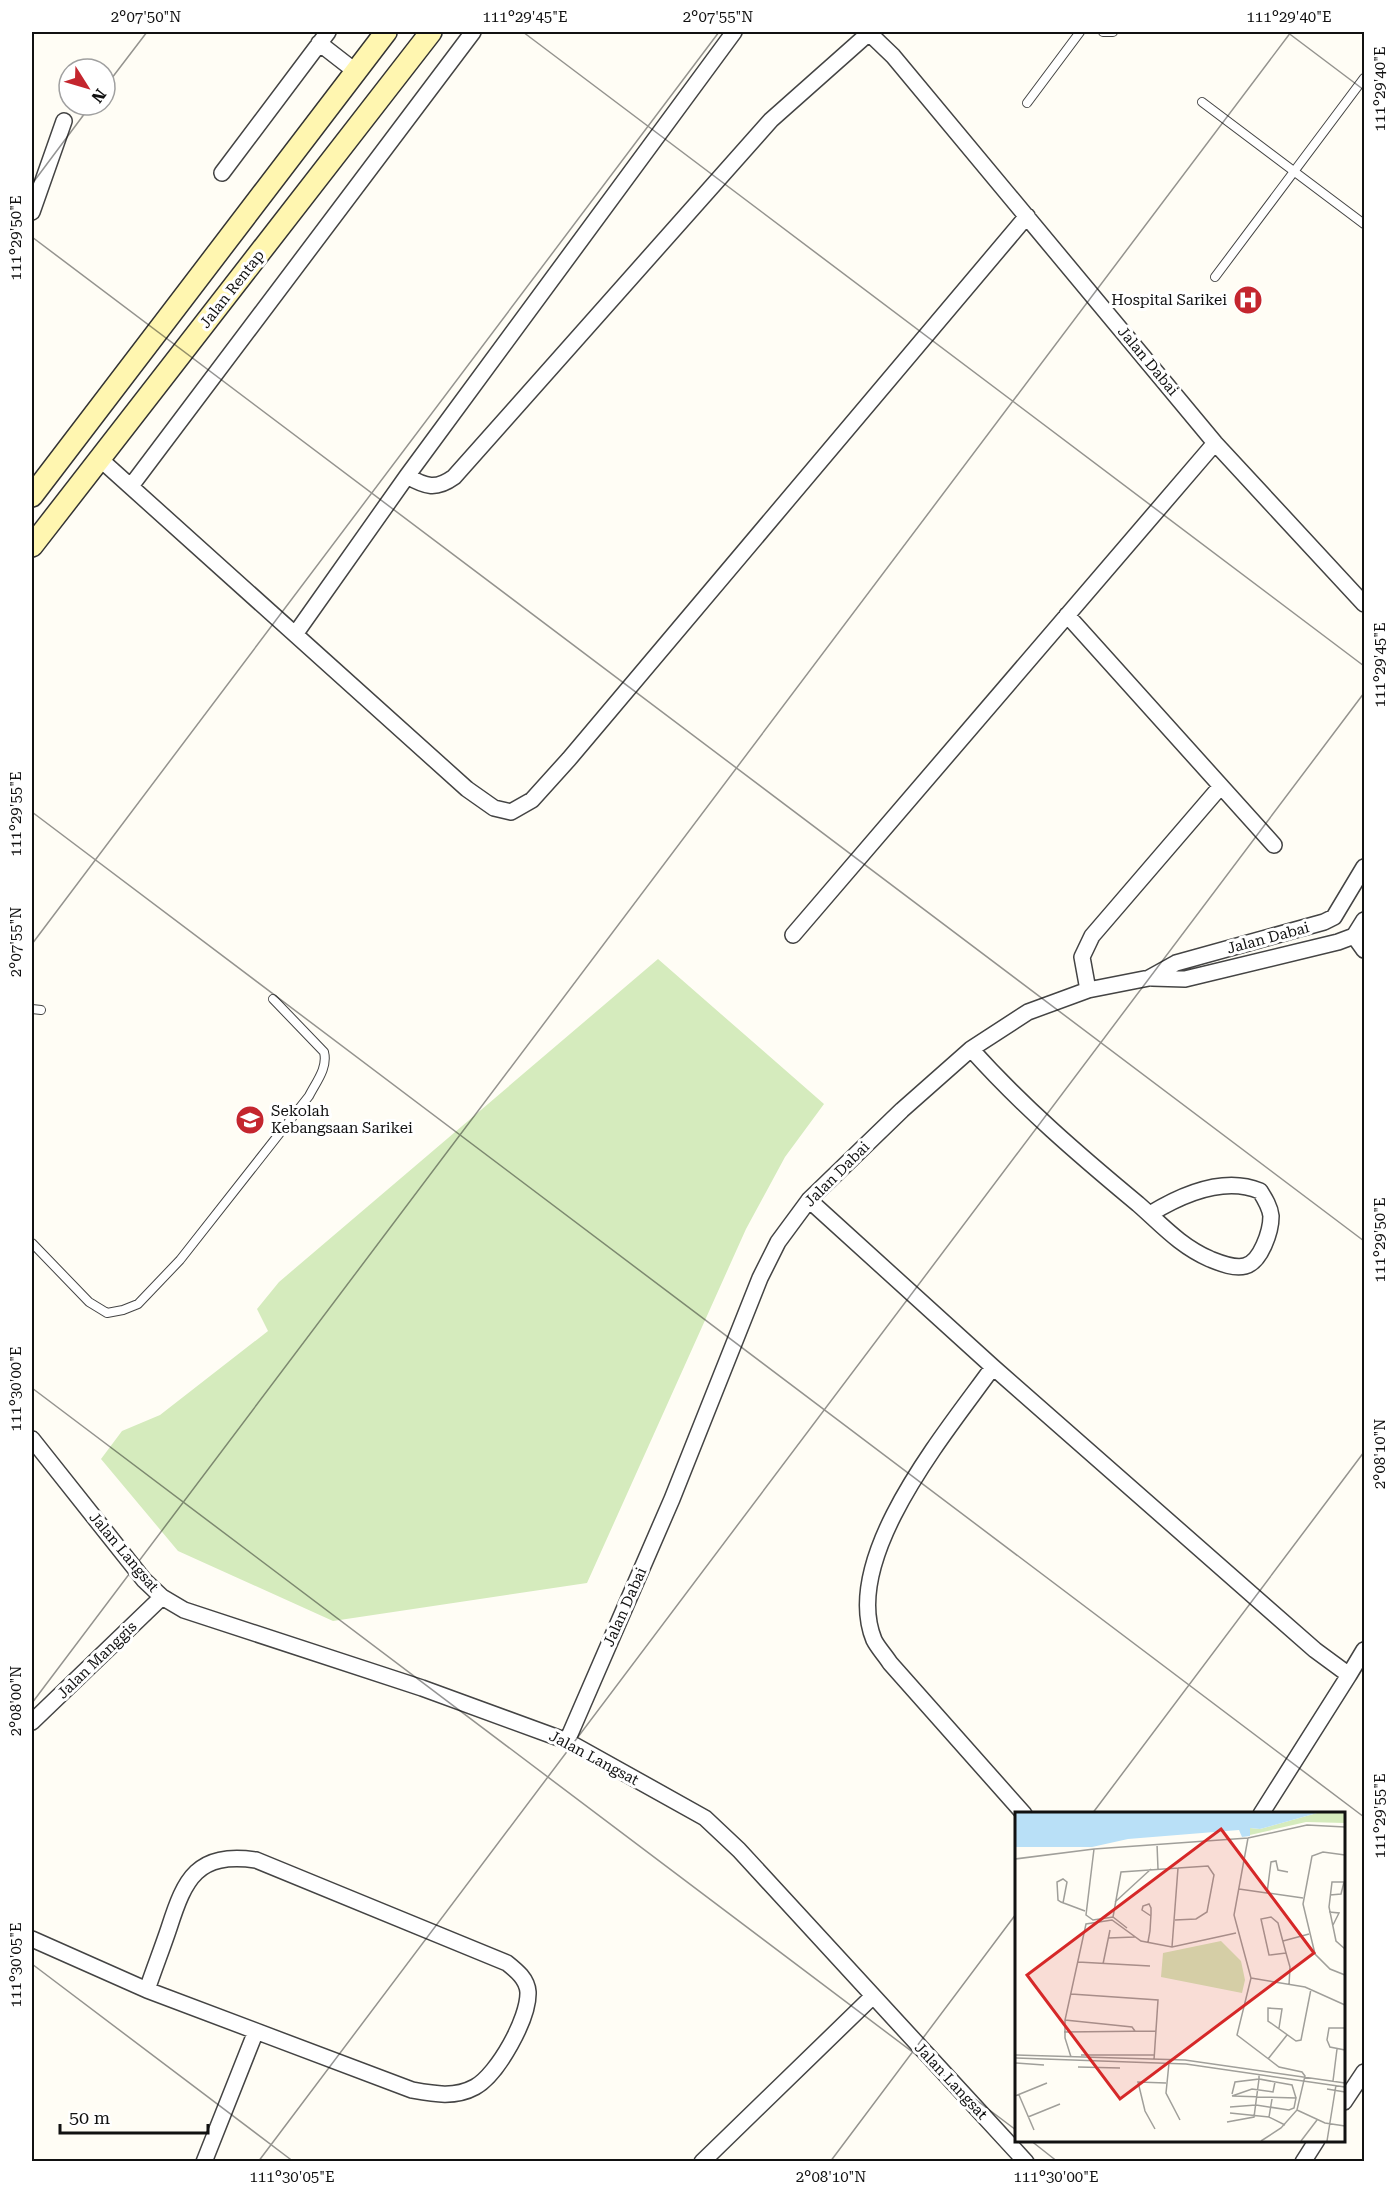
<svg xmlns="http://www.w3.org/2000/svg" width="1396" height="2193" font-family="'Roboto Serif',serif">
	<style>
		.green { fill: #d5ebbd }
		.lines { fill: none; stroke-linecap: round; stroke-linejoin: round }
		.service-casing { stroke: #444; stroke-width: 10 }
		.minor-casing { stroke: #444; stroke-width: 18 }
		.secondary-casing { stroke: #333; stroke-width: 24 }
		.service { stroke: #fff; stroke-width: 8 }
		.minor { stroke: #fff; stroke-width: 15 }
		.secondary { stroke: #fff6b0; stroke-width: 21 }
		.ticks { fill: none; stroke: #111; stroke-width: 1.5; stroke-opacity: 0.45 }
		.labels { text-anchor: middle; stroke-width: 6; stroke-linejoin: round; paint-order: stroke }
		.street-label { font-size: 15px; fill: #111; stroke: #fff }
		.poi-label { font-size: 15px; fill: #111; stroke: #fff; text-anchor: end }
		.inset-road { fill: none; stroke: #a09f9a; stroke-width: 1.5 }
		.view { fill: #d62828; fill-opacity: 0.15; stroke: #d62828; stroke-width: 3 }
		.inset-edge { fill: none; stroke: #111; stroke-width: 3 }
		.neatline { fill: none; stroke: #111; stroke-width: 2 }
		.ticks-label { font-size: 15px; text-anchor: middle; fill: #111 }
	</style>
	<rect width="100%" height="100%" fill="#fffdf5"/>
	<path class="green" d="M658 959 824 1104 785 1157 746 1229 587 1583 333 1621 178 1551 101 1459 122 1431 160 1415 268 1331 257 1309 279 1282Z"/>
	<g class="lines">
		<g class="service-casing">
			<path id="service" d="M1103 32H1113
				M1202 102 1364 224
				M1027 103 1080 32
				M1215 277 1364 78
				M32 1009 41 1010
				M32 1243 89 1302 107 1313 123 1310 138 1304 180 1260 309 1096C316 1082 328 1068 324 1052L273 999"/>
		</g>
		<g class="minor-casing">
			<path id="minor" d="M868 32 893 56 1215 443 1364 604
				M319 43 355 71
				M222 173 328 32
				M32 212 64 121
				M100 459 467 789 494 808 511 812 532 800 569 759 1027 216
				M407 476C426 487 436 490 454 477L771 120 869 33
				M131 486 473 32
				M1067 615 1274 845
				M296 633 407 476 734 32
				M793 935 1215 443
				M1354 936 1364 950
				M1152 978 1185 979 1338 942 1354 936 1364 920
				M1088 990 1082 957 1092 936 1221 786
				M971 1049C1022 1106 1079 1155 1138 1204 1161 1224 1180 1246 1210 1259 1220 1263 1234 1269 1245 1266 1261 1262 1271 1231 1271 1216 1270 1207 1265 1199 1260 1191 1224 1176 1181 1195 1150 1214
				M809 1200 993 1367 1315 1650 1349 1675 1364 1650
				M993 1367C948 1430 840 1557 874 1640 878 1648 885 1655 890 1663L1024 1814
				M32 1439 144 1580 162 1597 184 1610 422 1688 567 1741 705 1818 739 1850 1026 2162
				M32 1722 162 1597
				M567 1741 672 1499 760 1278 778 1242 809 1200 902 1110 971 1049 1028 1012 1088 990 1149 978 1176 963 1324 922 1334 917 1364 867
				M1261 1814 1349 1675
				M32 1939 147 1990 412 2090C434 2094 455 2098 475 2087 498 2074 529 2018 528 1992 527 1979 517 1971 507 1963L256 1860C197 1852 185 1878 169 1928 162 1949 154 1969 147 1990
				M1344 2102 1364 2072
				M204 2162 256 2031
				M702 2162 873 1996
				M1303 2162 1317 2140"/>
		</g>
		<g class="secondary-casing">
			<path id="secondary" d="M32 496 386 32
				M32 546 431 32"/>
		</g>
		<use href="#service" class="service"/>
		<use href="#minor" class="minor"/>
		<use href="#secondary" class="secondary"/>
	</g>
	<path class="ticks" d="M523 32 1364 666M1287 32 1364 90M105 87 147 32M32 184 91 105M32 237 1364 1241M32 812 1364 1817M32 944 719 32M32 1388 1016 2130M32 1703 1291 32M1092 1814 1364 1452M32 1964 294 2162M1030 2140 1058 2162M258 2162 1364 693M830 2162 1016 1914"/>
	<defs>
		<g id="hospital-disc" transform="scale(1.5)"><circle r="9.5" fill="#c4262e" stroke="#fff"/><path d="M-5-5h3v3.5h4V-5h3V5h-3V1.5h-4V5h-3Z" fill="#fff"/></g>
		<g id="school-disc" transform="scale(1.5)"><circle r="9.5" fill="#c4262e" stroke="#fff"/><path d="M0-5L7-2L0 1L-7-2ZM-4 1L0 2.5L4 1V4Q0 6-4 4Z" fill="#fff"/></g>
	</defs>
	<g fill-rule="evenodd">
		<use href="#hospital-disc" x="1248" y="300"/>
		<use href="#school-disc" x="250" y="1120"/>
	</g>
	<g class="labels">
		<g class="street-label">
			<text transform="translate(232 289) rotate(-52)" y="5">Jalan Rentap</text>
			<text transform="translate(1148 361) rotate(50)" y="5">Jalan Dabai</text>
			<text transform="translate(1268 938) rotate(-15)" y="5">Jalan Dabai</text>
			<text transform="translate(837 1174) rotate(-45)" y="5">Jalan Dabai</text>
			<text transform="translate(124 1552) rotate(50)" y="5">Jalan Langsat</text>
			<text transform="translate(625 1607) rotate(-66)" y="5">Jalan Dabai</text>
			<text transform="translate(97 1660) rotate(-44)" y="5">Jalan Manggis</text>
			<text transform="translate(594 1758) rotate(28)" y="5">Jalan Langsat</text>
			<text transform="translate(951 2081) rotate(47)" y="5">Jalan Langsat</text>
		</g>
		<g class="poi-label">
			<text x="1227" y="305">Hospital Sarikei</text>
			<text x="271" y="1116" text-anchor="start">Sekolah<tspan x="271" dy="17">Kebangsaan Sarikei</tspan></text>
		</g>
	</g>
	<g transform="translate(1015 1812)">
		<rect width="330" height="330" fill="#fffdf5"/>
		<path d="M302 1H330V11L291 10 235 23V16L245 17ZM206 129 226 149 230 168 227 181 146 165 148 141Z" fill="#d5ebbd"/>
		<path d="M0 1H302L245 17 235 16V24L227 25 224 18 113 27 77 35H0Z" fill="#b9e0f7"/>
		<path class="inset-road" d="M233 26 219 103 236 166 222 223 264 255 287 260 290 264 282 298 266 316 246 329M142 32 143 57M79 37 71 103 78 108 98 105 112 116M330 43 308 40 297 44 288 92 300 142 315 157 330 163M0 47 79 37 233 26 292 13 330 15M330 70H317L314 95 321 129 330 137M224 77 288 86M252 81 256 50 261 49 263 58 273 60M315 83 326 82 329 70M100 90 136 57M48 91 52 70 48 67 42 70 43 88 46 90 70 99M314 100 324 101 318 113M98 105 106 60 163 56 157 135M160 108 181 107 192 100 199 63 193 54 163 56M93 126 120 125M268 129 294 122M133 130 135 119 136 102V96L134 92 128 94 127 98 136 104M271 141 254 143 246 107 256 105 263 111 271 141 275 155 274 173M63 150 135 154M88 152 95 118M236 166 290 175 330 193M56 182 143 188 139 248M50 208 117 215 120 219M264 216 267 197 253 196V209L281 229 286 228 296 177M330 216H314L312 228 315 235 330 238M49 220 141 219M0 243 170 248 330 271M66 243H139M56 245 50 226V208L71 112 97 108 126 129 157 135 221 121M0 246 171 252 330 275M253 247 272 223M0 251 29 253M154 251 151 281 165 308M63 255 105 256M318 269 322 237M312 277 330 280M217 282 220 270 244 267V262M4 283 19 318M0 284 32 271M217 284 237 277 258 280 260 270M215 295 241 293 274 298 279 296 281 286 217 284M282 298 310 311 330 314M215 301 254 305 270 313M13 305 45 292M254 305 257 287M212 310 239 305 244 267 277 273 281 286M140 317 130 299 123 270 151 271M286 329 302 308M312 329 321 273"/>
		<path class="view" d="M206 17 299 141 105 287 12 163Z"/>
		<rect width="330" height="330" class="inset-edge"/>
	</g>
	<rect width="1396" height="2193" fill="none" stroke="#ffffff" stroke-width="66"/>
	<g transform="translate(87 87) rotate(127)"><circle r="28" fill="#ffffff" stroke="#a0a0a0" stroke-width="1.5"/>
	<path d="M0-4.5L10 22L0 15L-10 22Z" fill="#c4262e"/>
	<text y="-9" font-size="16" font-weight="bold" text-anchor="middle" fill="#111111">N</text>
	</g>
	<path d="M60 2124v9h148v-9" fill="none" stroke="#111111" stroke-width="3"/>
	<text x="69" y="2124" font-size="18" fill="#111111" stroke="#ffffff" stroke-width="4.5" paint-order="stroke">50 m</text>
	<rect x="33" y="33" width="1330" height="2127" class="neatline"/>
	<g class="ticks-label">
		<text x="146" y="22">2°07'50"N</text>
		<text x="525" y="22">111°29'45"E</text>
		<text x="718" y="22">2°07'55"N</text>
		<text x="1289" y="22">111°29'40"E</text>
		<text transform="translate(1380 89) rotate(-90)" y="5">111°29'40"E</text>
		<text transform="translate(16 238) rotate(-90)" y="5">111°29'50"E</text>
		<text transform="translate(1380 665) rotate(-90)" y="5">111°29'45"E</text>
		<text transform="translate(16 814) rotate(-90)" y="5">111°29'55"E</text>
		<text transform="translate(16 942) rotate(-90)" y="5">2°07'55"N</text>
		<text transform="translate(1380 1240) rotate(-90)" y="5">111°29'50"E</text>
		<text transform="translate(16 1389) rotate(-90)" y="5">111°30'00"E</text>
		<text transform="translate(1380 1454) rotate(-90)" y="5">2°08'10"N</text>
		<text transform="translate(16 1701) rotate(-90)" y="5">2°08'00"N</text>
		<text transform="translate(1380 1816) rotate(-90)" y="5">111°29'55"E</text>
		<text transform="translate(16 1965) rotate(-90)" y="5">111°30'05"E</text>
		<text x="292" y="2182">111°30'05"E</text>
		<text x="831" y="2182">2°08'10"N</text>
		<text x="1056" y="2182">111°30'00"E</text>
	</g>
</svg>
